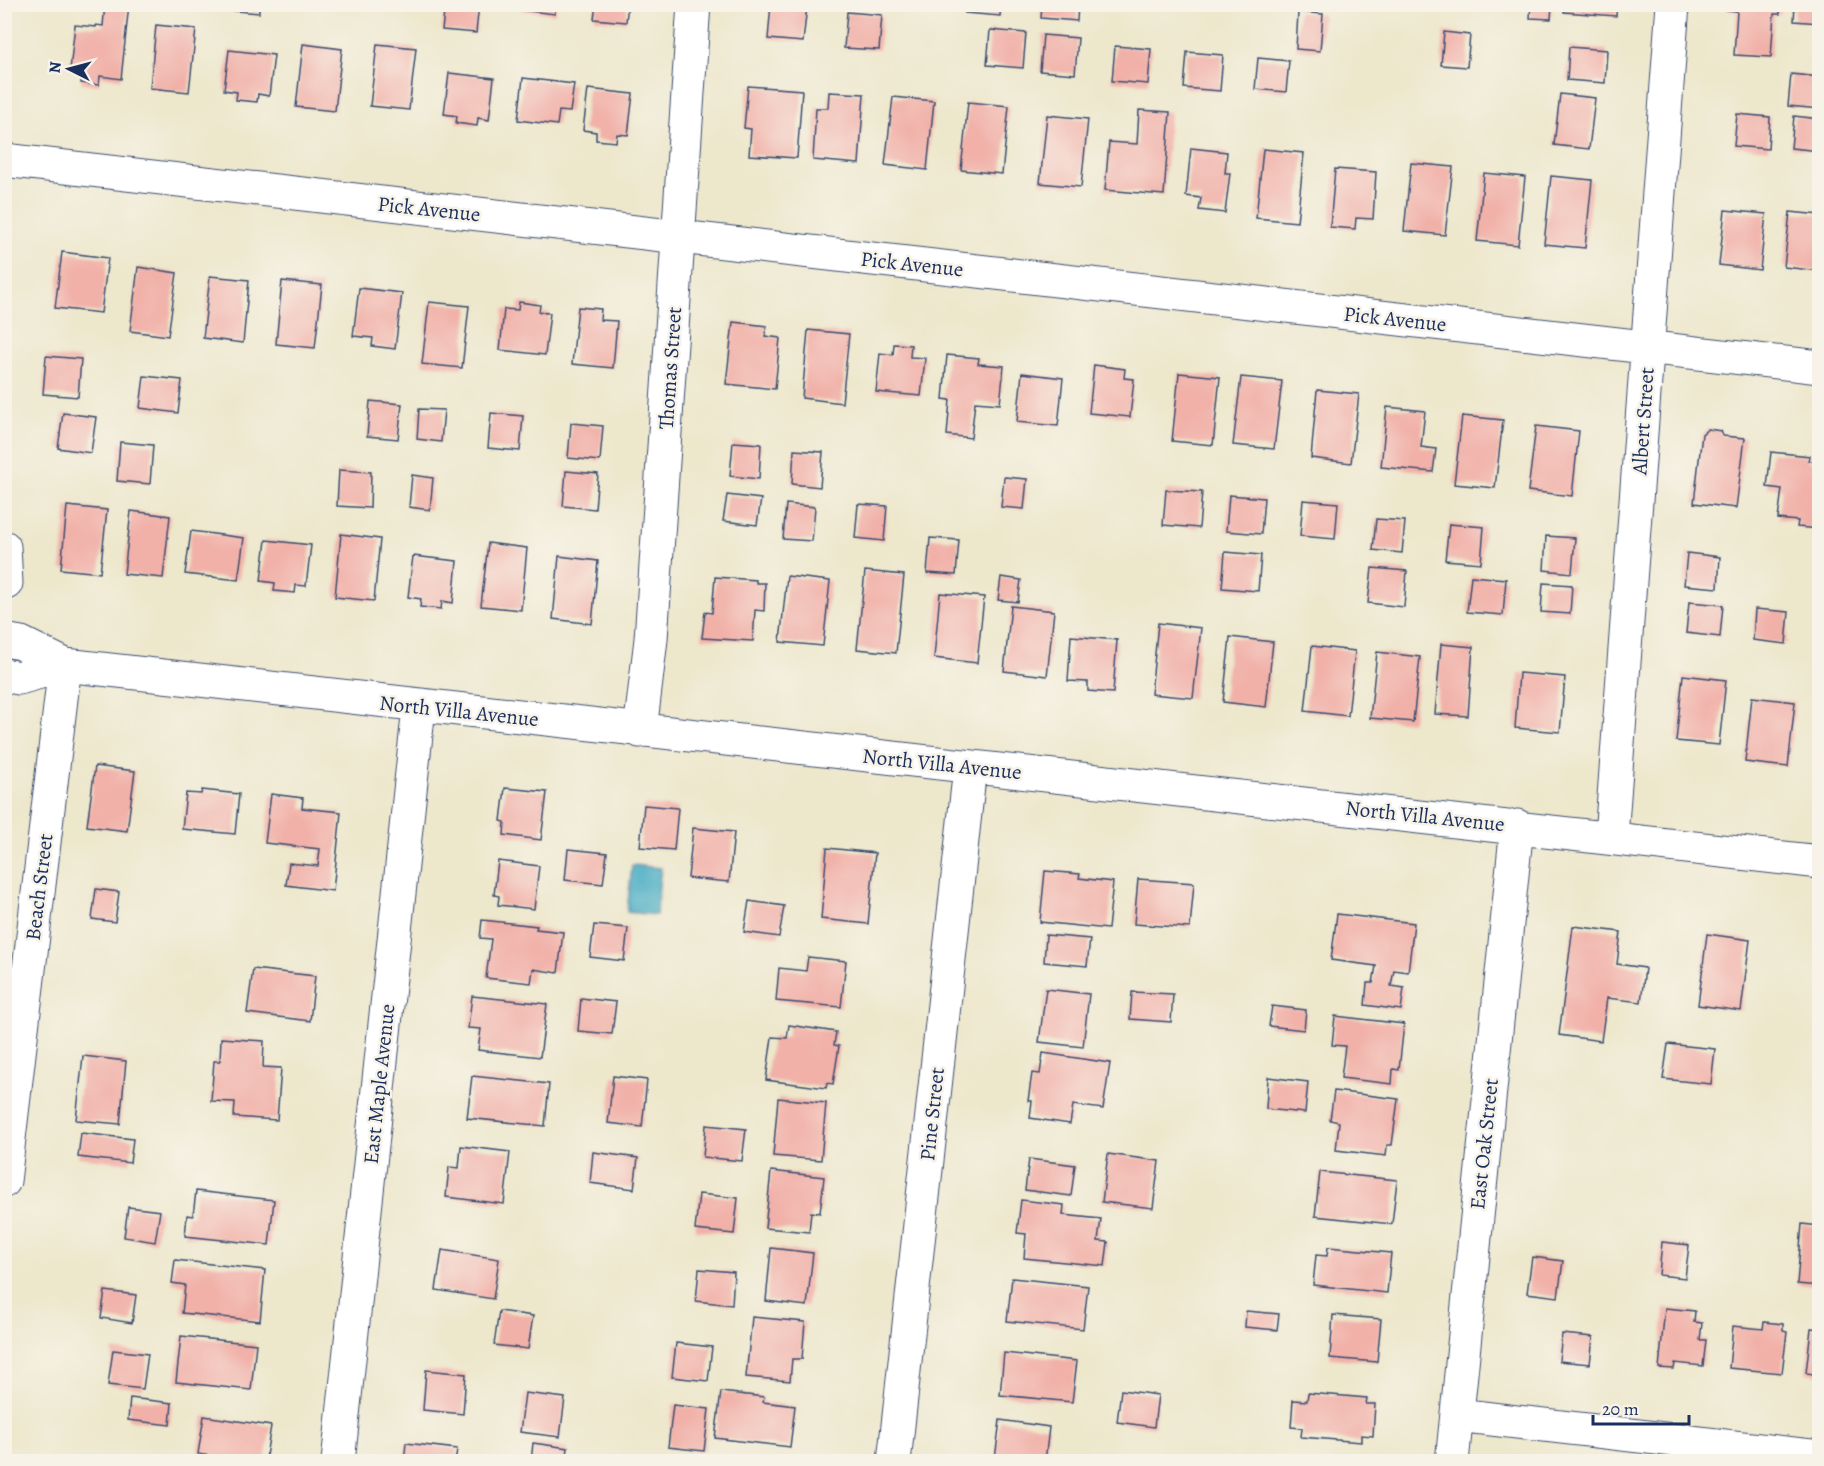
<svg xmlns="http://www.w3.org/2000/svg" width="1824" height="1466" font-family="Alegreya,serif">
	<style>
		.water { fill: #42aac2; stroke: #2e6c90; stroke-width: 1.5 }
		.building { fill: #f1b1a9 }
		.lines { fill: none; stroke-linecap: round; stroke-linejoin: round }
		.minor-casing { stroke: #3a4b6e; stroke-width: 35 }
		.minor { stroke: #fff; stroke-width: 33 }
		.labels { text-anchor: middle; stroke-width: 5; stroke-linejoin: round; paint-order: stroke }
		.street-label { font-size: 21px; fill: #1b2f5e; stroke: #f7f3e8 }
	</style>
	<rect width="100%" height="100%" fill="#f7f3e8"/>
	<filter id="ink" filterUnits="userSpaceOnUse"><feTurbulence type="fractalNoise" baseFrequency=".0167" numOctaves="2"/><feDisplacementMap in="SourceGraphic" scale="12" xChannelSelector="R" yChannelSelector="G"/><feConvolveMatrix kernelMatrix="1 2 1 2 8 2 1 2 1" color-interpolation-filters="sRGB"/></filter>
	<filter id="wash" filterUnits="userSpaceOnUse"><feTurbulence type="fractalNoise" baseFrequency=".008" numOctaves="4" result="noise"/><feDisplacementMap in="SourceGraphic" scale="24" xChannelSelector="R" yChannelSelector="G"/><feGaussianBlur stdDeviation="1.35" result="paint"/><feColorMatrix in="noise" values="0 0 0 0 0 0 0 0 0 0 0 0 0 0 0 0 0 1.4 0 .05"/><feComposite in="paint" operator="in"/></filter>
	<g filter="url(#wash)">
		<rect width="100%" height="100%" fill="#ede7cc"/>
		<path class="water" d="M632 865 661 868 656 915 627 912Z"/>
		<g id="blocks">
			<path class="building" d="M105 4H129L121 79 100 76 99 85 81 83 82 71 70 70 75 25 96 27V25L103 26Z
				M226 4H259V13L225 10Z
				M445 4H479L476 33 442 30Z
				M522 4H556L555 14 521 10Z
				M596 4H628L626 22 594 19Z
				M771 4 807 6 803 42 768 39Z
				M965 4H1001L1000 16 965 13Z
				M1042 4H1078L1077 21 1041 18Z
				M1565 4H1617L1616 16 1564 12Z
				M1727 4H1780V14H1774L1771 57 1734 55 1737 11 1727 10Z
				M1795 4H1820V23L1794 21Z
				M1531 5H1552L1551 19 1530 18Z
				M847 12 882 15 879 50 844 48Z
				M1298 12 1323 14 1320 51 1296 49Z
				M156 25 196 29 189 92 150 88Z
				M990 30 1026 33 1023 68 987 65Z
				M1444 32 1470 35 1467 67 1441 65Z
				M1043 35 1078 38 1075 74 1040 71Z
				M303 44 342 49 335 111 296 107Z
				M377 44 416 48 409 110 370 106Z
				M1115 46 1151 49 1148 84 1112 81Z
				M1569 47 1607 50 1605 83 1567 80Z
				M229 50 274 55 269 96 258 94 257 102 236 100 237 92 224 90Z
				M1187 52 1223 55 1220 91 1184 88Z
				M1258 58 1289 61 1286 92 1255 89Z
				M449 73 494 78 489 120 478 118 477 126 456 123 457 116 444 114Z
				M1791 74 1820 77V109L1788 106Z
				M523 78 574 84 570 112 559 111 557 125 518 120Z
				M748 86 802 90 797 158 749 155 751 129 744 128Z
				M588 89 633 94 628 135 617 134 616 142 596 140V132L583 130Z
				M829 92 864 94 859 164 813 160 816 108H828Z
				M1560 94 1595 98 1589 149 1554 145Z
				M893 97 934 101 927 170 885 165Z
				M968 102 1009 106 1002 174 961 170Z
				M1139 110 1170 112 1164 195 1105 190 1109 142 1137 144Z
				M1737 114 1770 117 1768 149 1734 146Z
				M1047 115 1088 119 1081 187 1040 183Z
				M1794 116 1820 119V151L1791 148Z
				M1191 148 1227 152 1225 173H1230L1225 213 1199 210 1201 198 1186 196Z
				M1263 149 1304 153 1297 222 1256 218Z
				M1411 163 1453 167 1445 235 1404 231Z
				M1335 169 1376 172 1373 219 1356 218 1355 229 1330 227Z
				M1484 173 1525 177 1518 245 1477 241Z
				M1551 176 1592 180 1585 248 1544 244Z
				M1725 210 1766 214 1760 270 1719 265Z
				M1790 212 1820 215V271L1784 267Z
				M62 252 108 258 101 313 55 308Z
				M138 267 177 273 168 336 130 331Z
				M210 276 249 280 243 343 203 338Z
				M282 281 322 285 315 348 276 344Z
				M359 288 402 293 395 349 372 346 373 338 353 336Z
				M429 302 469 306 462 368 422 364Z
				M519 302 540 305 539 312 550 313 545 355 500 350 504 309 518 310Z
				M578 307 601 309 600 320 617 321 613 368 572 364Z
				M733 322 767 326 765 336 780 338 775 389 726 384Z
				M808 330 849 334 842 403 802 398Z
				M894 344 911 345 910 357 925 358 921 396 876 392 880 353 893 355Z
				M947 355 979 358 978 364 1004 366 1000 404 975 402 971 438 947 435 950 400 943 399Z
				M46 356 81 359 78 397 43 394Z
				M1094 365 1125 369 1124 378 1134 379 1130 417 1089 413Z
				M1022 373 1063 378 1058 426 1017 422Z
				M1179 373 1220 377 1213 445 1172 441Z
				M144 376 182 380 178 413 140 408Z
				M1241 377 1282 381 1274 449 1233 445Z
				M1317 390 1359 394 1351 463 1311 458Z
				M370 401 402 404 398 439 367 436Z
				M1387 407 1425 411 1421 447 1436 449 1433 472 1381 467Z
				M419 409 444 410 441 442 417 439Z
				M63 413 96 417 91 453 58 448Z
				M491 413 523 416 520 451 488 448Z
				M1462 416 1503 420 1495 488 1454 484Z
				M571 423 603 426 600 461 568 458Z
				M1536 426 1579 431 1572 496 1528 491Z
				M1708 429 1721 431 1723 436 1745 438 1736 508 1694 503 1702 434Z
				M120 442 153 445 150 484 117 481Z
				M733 442 761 444 759 479 730 476Z
				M794 450 823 452 820 487 792 484Z
				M1771 452 1810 456 1809 461 1820 463V529L1797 527 1798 521 1778 519 1782 489 1767 487Z
				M339 470 371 472 370 508 337 506Z
				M566 471 598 474 595 509 563 506Z
				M412 475 433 478 430 510 409 507Z
				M1004 477 1027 479 1024 509 1001 507Z
				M1166 490 1202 492 1199 528 1163 525Z
				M727 495 761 499 757 525 723 521Z
				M1229 495 1264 498 1261 534 1226 531Z
				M1303 500 1338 503 1335 539 1300 536Z
				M786 504 815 507 812 541 783 539Z
				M858 504 887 506 884 541 855 538Z
				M67 506 107 510 100 573 61 569Z
				M131 511 170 516 163 578 124 574Z
				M1376 519 1405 521 1402 553 1373 550Z
				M1449 524 1484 527 1481 563 1445 560Z
				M191 531 244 538 238 580 185 574Z
				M341 534 380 539 374 601 335 597Z
				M1546 536 1575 538 1572 573 1544 570Z
				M930 538 959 540 956 575 927 573Z
				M266 540 311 545 306 586 296 585 295 593 274 591 275 583 261 581Z
				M488 543 527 548 521 610 481 606Z
				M1225 552 1261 555 1258 591 1222 588Z
				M1687 553 1720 557 1718 588 1684 585Z
				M413 556 457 561 453 603 442 601 441 609 420 607 421 599 408 597Z
				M559 556 598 561 592 624 553 619Z
				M1372 568 1407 571 1404 607 1368 603Z
				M865 571 904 575 896 653 857 649Z
				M787 576 830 581 823 646 780 642Z
				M1471 576 1506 579 1503 615 1467 612Z
				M715 577 756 580V583H765L764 611 755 610 753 641 702 638 705 612 712 613Z
				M1001 577 1021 580 1018 602 998 600Z
				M1543 583 1572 585 1570 614 1541 612Z
				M940 593 984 597 977 663 934 658Z
				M1689 602 1723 605 1720 637 1686 633Z
				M1011 606 1054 611 1047 676 1004 671Z
				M1755 609 1789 612 1786 644 1753 640Z
				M1158 623 1201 628 1193 698 1151 694Z
				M1071 636 1117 640 1113 693 1088 691V682L1068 681Z
				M1230 637 1273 642 1266 707 1223 702Z
				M1441 644 1473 647 1468 716 1435 714Z
				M1312 646 1355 651 1348 716 1305 711Z
				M1377 652 1420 657 1413 722 1370 718Z
				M1519 673 1565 677 1560 732 1515 728Z
				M1683 675 1726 680 1719 745 1676 741Z
				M1752 697 1795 702 1788 767 1745 762Z
				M95 766 135 771 127 831 87 826Z
				M505 788 547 792 541 840 504 835 505 822 501 821Z
				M202 790 239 794 235 834 182 829 186 793 201 794Z
				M271 794 303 798 302 808 341 812 333 891 286 885 289 863 318 866 320 849 265 843Z
				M644 805 678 808 674 850 640 847Z
				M693 828 734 832 729 882 688 878Z
				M827 848 875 853 868 924 821 919Z
				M568 849 607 853 603 884 565 880Z
				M498 861 539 866 534 909 498 905 499 896 494 895Z
				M1045 871 1080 874 1079 878 1113 882 1108 929 1040 922Z
				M1138 879 1194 883 1190 928 1134 924Z
				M96 889 119 892 115 922 92 919Z
				M749 901 784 906 779 937 744 932Z
				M1337 914 1414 923 1408 972 1394 970 1391 986 1404 988 1401 1010 1365 1005 1367 983H1373L1376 966 1331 960Z
				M482 920 537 926 536 929 563 932 558 973 533 969 531 983 486 978 491 939 480 938Z
				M594 925 628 928 624 961 590 957Z
				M1573 926 1621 932 1617 964 1645 968 1641 1002 1607 998 1601 1041 1559 1035Z
				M1707 934 1750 940 1741 1011 1698 1005Z
				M1046 935 1090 939 1087 966 1044 962Z
				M808 957 846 961 841 1007 776 1001 779 968 806 971Z
				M253 969 315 976 310 1021 247 1013Z
				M1046 989 1089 994 1083 1047 1039 1042Z
				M1132 992 1173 994 1171 1022 1130 1019Z
				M472 996 547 1004 540 1057 478 1050 481 1029 468 1028Z
				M581 998 616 1002 612 1034 578 1031Z
				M1272 1006 1306 1010 1304 1030 1269 1026Z
				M1335 1016 1404 1024 1399 1070 1393 1069 1392 1084 1341 1078 1345 1046 1332 1045Z
				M789 1025 836 1032 834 1045 839 1046 833 1084 827 1083 826 1088 766 1080 772 1037 787 1038Z
				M221 1038 264 1041 263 1067 281 1068 277 1120 234 1117 235 1102 211 1101 214 1061H220Z
				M1668 1044 1715 1049 1711 1084 1663 1079Z
				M1043 1053 1110 1063 1103 1109 1073 1105 1070 1124 1030 1118 1032 1101H1028L1032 1073 1040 1074Z
				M83 1056 126 1061 120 1124 76 1120Z
				M472 1076 549 1084 545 1126 467 1118Z
				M613 1076 647 1080 642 1127 608 1123Z
				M1268 1077 1308 1082 1305 1113 1266 1109Z
				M1334 1091 1398 1099 1392 1145H1387L1386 1156 1336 1150 1339 1122 1330 1120Z
				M778 1098 826 1103 821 1160 773 1156Z
				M706 1125 746 1129 742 1161 703 1157Z
				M81 1133 133 1139 130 1163 78 1157Z
				M461 1146 510 1152 504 1204 446 1197 449 1167 459 1168Z
				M593 1152 638 1158 634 1189 590 1183Z
				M1108 1154 1159 1161 1153 1208 1102 1202Z
				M1029 1159 1075 1165 1071 1196 1025 1190Z
				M771 1171 824 1177 820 1213 811 1212 809 1232 765 1228Z
				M1320 1172 1397 1180 1392 1224 1315 1216Z
				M196 1191 274 1200 269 1245 185 1236 187 1215 193 1216Z
				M699 1194 738 1198 734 1234 695 1230Z
				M1021 1200 1064 1205 1063 1215 1101 1219 1098 1241 1108 1242 1105 1266 1024 1258 1026 1234 1017 1233Z
				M128 1207 160 1211 155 1242 124 1237Z
				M1802 1224 1820 1226V1286L1797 1284Z
				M1662 1242 1689 1245 1685 1278 1659 1275Z
				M1328 1247 1391 1253 1387 1293 1313 1285 1316 1255 1327 1256Z
				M771 1248 813 1253 807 1306 766 1301Z
				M442 1250 499 1259 493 1299 436 1290Z
				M1532 1257 1563 1261 1558 1297 1527 1293Z
				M175 1260 265 1270 260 1321 182 1313 185 1285 172 1283Z
				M699 1269 734 1272 732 1305 696 1301Z
				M1012 1278 1088 1286 1083 1329 1007 1321Z
				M105 1291 136 1295 132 1323 101 1318Z
				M1665 1308 1695 1311 1694 1322 1702 1323 1700 1340H1706L1703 1366 1675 1363 1674 1369 1659 1368Z
				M499 1311 533 1316 528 1349 494 1345Z
				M1246 1311 1279 1314 1277 1330 1245 1327Z
				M1333 1315 1381 1319 1377 1362 1330 1358Z
				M752 1317 805 1322 802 1359H792L790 1381 746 1377Z
				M1764 1322 1783 1324V1331L1787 1332 1782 1373 1729 1368 1733 1326 1763 1329Z
				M1811 1328 1820 1329V1375L1806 1373Z
				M1562 1334 1593 1337 1590 1364 1559 1361Z
				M181 1336 256 1344 251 1390 176 1382Z
				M676 1343 712 1347 708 1381 672 1377Z
				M113 1350 148 1354 143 1389 108 1385Z
				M1004 1353 1077 1361 1072 1402 1000 1395Z
				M426 1370 466 1374 463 1414 423 1410Z
				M1121 1390 1158 1395 1154 1427 1117 1422Z
				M721 1392 764 1397 763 1402 795 1406 790 1447 715 1438Z
				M525 1393 565 1398 560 1437 520 1432Z
				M1308 1393 1367 1398 1366 1404H1375L1373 1436 1361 1435V1442L1301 1437 1302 1428 1291 1427 1293 1400 1307 1401Z
				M130 1398 172 1403 170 1425 128 1420Z
				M673 1405 709 1409 704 1451 668 1447Z
				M204 1416 271 1426 265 1462H246L198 1454Z
				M1000 1420 1049 1427 1045 1462H988L989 1458 995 1459Z
				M406 1443 457 1449 455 1462H404Z
				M533 1443 568 1448 566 1462H531Z"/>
		</g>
	</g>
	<g filter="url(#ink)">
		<use href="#blocks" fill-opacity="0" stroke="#3a4b6e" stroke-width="1.5"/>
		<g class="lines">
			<g class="minor-casing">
				<path id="minor" d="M4 160 1820 367
					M4 547 6 583
					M4 640 21 643 65 665C649 734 1235 792 1820 862
					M4 675 19 678 65 665
					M640 731 651 639 694 4
					M1611 837 1673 4
					M4 1181 65 665
					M1457 1415 1820 1457
					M338 1462 419 707
					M894 1462 970 767
					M1452 1462 1517 826"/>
			</g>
			<use href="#minor" class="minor"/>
		</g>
	</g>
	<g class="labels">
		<g class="street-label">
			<text transform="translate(429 209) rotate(6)" y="7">Pick Avenue</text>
			<text transform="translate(912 264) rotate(6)" y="7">Pick Avenue</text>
			<text transform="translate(1395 319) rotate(6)" y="7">Pick Avenue</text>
			<text transform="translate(670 368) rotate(-86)" y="7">Thomas Street</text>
			<text transform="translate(1643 421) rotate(-86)" y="7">Albert Street</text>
			<text transform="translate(459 711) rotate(6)" y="7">North Villa Avenue</text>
			<text transform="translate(942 764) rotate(6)" y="7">North Villa Avenue</text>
			<text transform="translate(1425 816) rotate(6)" y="7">North Villa Avenue</text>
			<text transform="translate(39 887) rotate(-83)" y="7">Beach Street</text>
			<text transform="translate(379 1084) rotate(-84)" y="7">East Maple Avenue</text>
			<text transform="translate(932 1114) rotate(-84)" y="7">Pine Street</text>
			<text transform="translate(1484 1144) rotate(-84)" y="7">East Oak Street</text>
		</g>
	</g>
	<rect width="1824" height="1466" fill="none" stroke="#f7f3e8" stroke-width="24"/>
	<g transform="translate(69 69) rotate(276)" stroke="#f7f3e8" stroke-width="4.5" paint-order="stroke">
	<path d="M0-4.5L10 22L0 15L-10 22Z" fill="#1b2f5e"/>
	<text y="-9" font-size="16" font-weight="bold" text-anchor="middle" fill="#1b2f5e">N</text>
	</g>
	<path d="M1593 1415v9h96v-9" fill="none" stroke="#1b2f5e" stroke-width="3"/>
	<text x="1602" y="1415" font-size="18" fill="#1b2f5e" stroke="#f7f3e8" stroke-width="4.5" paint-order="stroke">20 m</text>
</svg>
